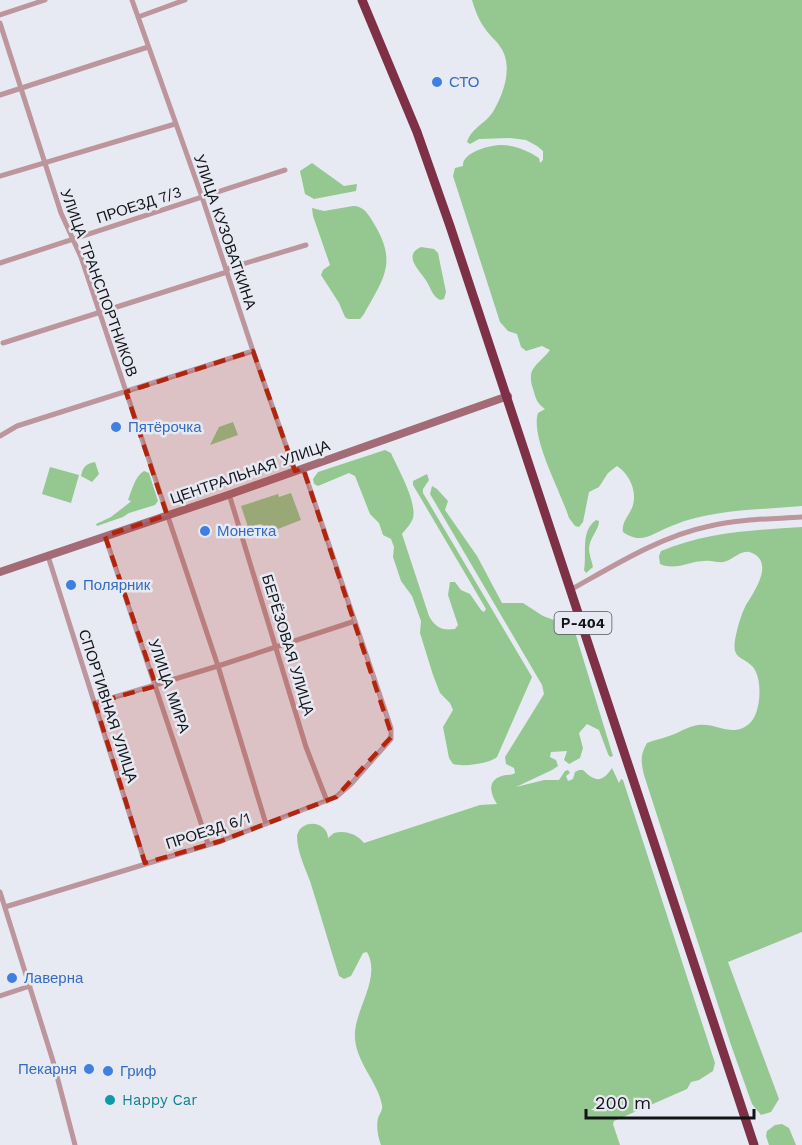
<svg xmlns="http://www.w3.org/2000/svg" width="802" height="1145" font-family="'Work Sans',sans-serif">
	<style>
		.green { fill: #94c890 }
		.lines { fill: none; stroke-linecap: round; stroke-linejoin: round }
		.street { stroke: #bd959c; stroke-width: 5 }
		.secondary { stroke: #a36b76; stroke-width: 8 }
		.highway { stroke: #7e3146; stroke-width: 9 }
		.marked { fill: #b2250d; fill-opacity: 0.2; stroke: #b2250d; stroke-width: 4.5; stroke-dasharray: 12 8; stroke-linejoin: round }
		.shop-dot { fill: #3f7fe0; stroke: #e7eaf3; stroke-width: 2 }
		.culture-dot { fill: #0f9aa8; stroke: #e7eaf3; stroke-width: 2 }
		.labels { text-anchor: middle; stroke-width: 5; stroke-linejoin: round; paint-order: stroke }
		.shield { fill: #e7eaf3; stroke: #525459; stroke-width: 1.5 }
		.shield-label { font-size: 14px; font-weight: bold; fill: #121417 }
		.shop-label { font-size: 15px; fill: #366cbe; stroke: #e7eaf3; text-anchor: start }
		.street-label { font-size: 15px; fill: #121417; stroke: #e7eaf3 }
		.culture-label { font-size: 15px; fill: #0d838f; stroke: #e7eaf3; text-anchor: start }
	</style>
	<rect width="100%" height="100%" fill="#e7eaf3"/>
	<path class="green" d="M472 0H802V506C760 510 713 509 674 525 654 532 642 546 623 532 621 522 630 515 633 505 637 490 629 474 617 466L608 473 599 487 589 492 583 522 579 527 575 526 569 518C561 492 530 437 538 413L545 409C538 404 536 400 534 392 525 367 537 367 550 350L542 346 526 351 521 347 517 334 508 331 500 322 453 176 455 168 463 166C462 152 490 145 502 145 514 145 529 151 539 158L540 163 543 160V151L537 146 526 140 510 138 479 139 470 144 467 142C472 127 487 123 494 110 504 93 513 66 501 48 497 41 490 36 486 30 479 21 475 10 472 0Z
		M312 163 344 186 357 184 356 191 314 199 305 194 300 171Z
		M353 206C364 206 368 214 373 222 398 262 384 278 364 314L360 319H348L345 317 339 303 321 275 323 270 330 265 313 216 312 208 324 211Z
		M421 247 434 249 438 253 446 292 444 299 440 300C431 295 431 287 425 279 418 269 403 255 421 247Z
		M233 422 238 435 210 445 219 427Z
		M385 450 391 453C398 469 417 501 413 518 411 524 406 529 402 534L429 616C435 627 442 631 455 629L458 625 448 595 450 582H455L461 590 470 594 481 610 484 612 486 609 413 485V481L427 474 429 480 423 489V493L532 677 497 757C489 764 463 767 453 764L449 758 443 727 453 710 450 703 440 693 433 675 420 633 421 621 412 596 401 581 393 557 394 547 391 539 383 535 379 523 370 514 355 476 349 473 318 486 314 484 313 479 318 472Z
		M95 462 99 474 92 482 81 476C83 467 85 464 95 462Z
		M50 467 79 475 71 503 42 494Z
		M144 471 149 473 158 501 155 505 129 513 123 517 97 526 96 524 111 517 129 503 131 501 128 500C132 490 135 476 144 471Z
		M432 486 437 489 448 501 445 510 477 556 502 603H523L543 616 568 625 575 632 613 756 610 757 608 754 599 730 587 724 579 733 583 748 580 758 569 764 564 760 567 751 551 752 550 757 556 760 558 766 552 770 516 787 544 780H559L565 771 568 770 570 773 566 776 568 781 573 779 575 772 579 770H583C595 782 602 783 612 768L619 783 621 779 623 780 715 1063 713 1071 699 1080 691 1082 687 1089 614 1121 613 1124 620 1145H381C378 1137 376 1127 378 1118 380 1113 383 1110 382 1105 378 1081 353 1060 355 1032 357 1006 381 977 367 952L363 953 351 976 344 979 339 976C329 944 320 913 310 881 305 868 297 851 297 836 297 834 299 830 301 828 311 819 328 825 328 838L334 833C345 830 357 834 364 843L480 805 497 804C489 792 487 778 506 775 509 775 512 775 515 773L514 768 506 764 505 757 544 694 542 685 430 494Z
		M291 493 301 520 265 534 261 524 248 527 241 506 278 494 279 497Z
		M596 520 599 521C599 530 590 537 589 548 589 555 592 561 593 567L586 573 584 570C587 554 580 531 596 520Z
		M802 527V932L728 962 779 1099 771 1112 761 1115 752 1104 731 1045 644 775C641 762 640 755 647 743 654 740 661 739 669 736 679 733 688 726 698 725 717 722 733 739 750 723 761 713 763 679 753 667 743 656 732 660 735 640 737 629 741 614 746 605 753 593 775 563 752 553 741 548 733 561 723 562 717 563 711 560 705 561 689 561 676 571 660 564L659 556 661 551C706 532 754 530 802 527Z
		M782 1124 789 1128 796 1145H769L766 1136 767 1131 775 1125Z"/>
	<g class="lines">
		<path class="street" d="M132 0 202 197 253 351 295 471
			M0 15 45 0
			M138 17 185 0
			M0 23 61 213 81 257 218 666 266 824
			M0 95 148 47
			M0 176 175 124
			M0 263 285 170
			M226 269 306 245
			M3 343 227 272
			M0 436 17 426 253 351
			M229 494 306 747 327 801
			M105 536 208 844
			M48 556 145 863
			M572 589C615 565 661 536 710 526 740 519 771 519 802 517
			M95 703 218 666 355 621
			M0 892 53 1061 75 1145
			M5 907 221 841 336 797 351 784 391 739V728L303 468
			M0 996 30 986"/>
		<path class="secondary" d="M0 572 225 496 508 396"/>
		<path class="highway" d="M362 0 417 132 450 226 754 1145"/>
	</g>
	<path class="marked" d="M253 351 295 471 303 468 392 736 336 797 221 841 145 863 95 703 156 686 105 536 167 515 126 392Z"/>
	<g class="shop-dot">
		<circle cx="437" cy="82" r="6"/>
		<circle cx="116" cy="427" r="6"/>
		<circle cx="205" cy="531" r="6"/>
		<circle cx="71" cy="585" r="6"/>
		<circle cx="12" cy="978" r="6"/>
		<circle cx="89" cy="1069" r="6"/>
		<circle cx="108" cy="1071" r="6"/>
	</g>
	<circle class="culture-dot" cx="110" cy="1100" r="6"/>
	<g class="labels">
		<rect class="shield" x="554.5" y="612" width="57" height="22" rx="4.5"/>
		<g class="shield-label">
			<text x="583" y="628">Р-404</text>
		</g>
		<g class="shop-label">
			<text x="449" y="87">СТО</text>
			<text x="128" y="432">Пятёрочка</text>
			<text x="217" y="536">Монетка</text>
			<text x="83" y="590">Полярник</text>
			<text x="24" y="983">Лаверна</text>
			<text x="77" y="1074" text-anchor="end">Пекарня</text>
			<text x="120" y="1076">Гриф</text>
		</g>
		<g class="street-label">
			<text transform="translate(139 205) rotate(-18)" y="5">ПРОЕЗД 7/3</text>
			<text transform="translate(225 232) rotate(71)" y="5">УЛИЦА КУЗОВАТКИНА</text>
			<text transform="translate(99 283) rotate(70)" y="5">УЛИЦА ТРАНСПОРТНИКОВ</text>
			<text transform="translate(250 472) rotate(-19)" y="5">ЦЕНТРАЛЬНАЯ УЛИЦА</text>
			<text transform="translate(288 645) rotate(73)" y="5">БЕРЁЗОВАЯ УЛИЦА</text>
			<text transform="translate(169 686) rotate(71)" y="5">УЛИЦА МИРА</text>
			<text transform="translate(108 706) rotate(72)" y="5">СПОРТИВНАЯ УЛИЦА</text>
			<text transform="translate(208 831) rotate(-18)" y="5">ПРОЕЗД 6/1</text>
		</g>
		<g class="culture-label">
			<text x="122" y="1105">Happy Car</text>
		</g>
	</g>
	<path d="M586 1109v9h168v-9" fill="none" stroke="#121417" stroke-width="3"/>
	<text x="595" y="1109" font-size="18" fill="#121417" stroke="#e7eaf3" stroke-width="4.5" paint-order="stroke">200 m</text>
</svg>
